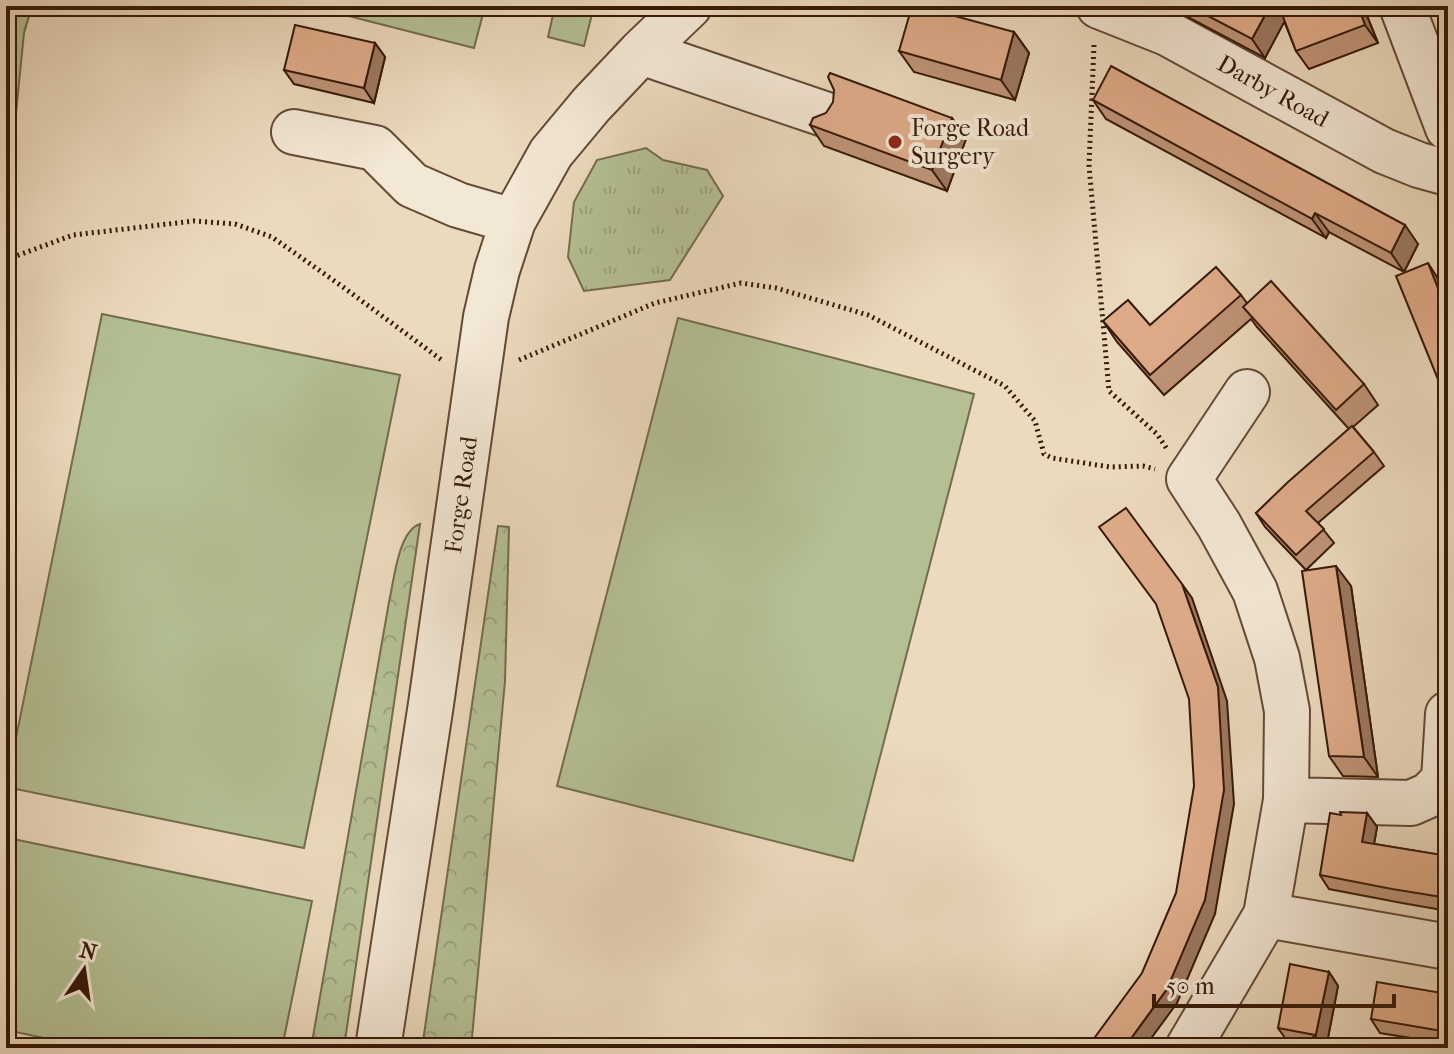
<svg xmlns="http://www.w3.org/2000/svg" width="1454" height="1054" font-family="'IM FELL French Canon',serif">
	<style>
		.forest { fill: url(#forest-crowns); stroke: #756c4e; stroke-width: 2 }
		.park { fill: url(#park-tufts); stroke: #756c4e; stroke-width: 2 }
		.pitch { fill: #b4c094; stroke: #756c4e; stroke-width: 2 }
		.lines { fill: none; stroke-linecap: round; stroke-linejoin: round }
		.minor-casing { stroke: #644935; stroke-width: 48 }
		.path { stroke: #361907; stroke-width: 5; stroke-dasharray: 2 4; stroke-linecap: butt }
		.minor { stroke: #f3e7d5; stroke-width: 44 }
		.wall { fill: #c09477; stroke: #361907; stroke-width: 2 }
		.shaded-wall { fill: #9c7861; stroke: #361907; stroke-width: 2 }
		.building { fill: #dfac8a; stroke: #361907; stroke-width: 2 }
		.poi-dot { fill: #8f2418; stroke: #f3e7d5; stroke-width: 3 }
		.labels { text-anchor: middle; stroke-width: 8; stroke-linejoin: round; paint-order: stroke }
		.street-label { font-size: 24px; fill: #361907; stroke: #f3e7d5 }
		.poi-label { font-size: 24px; fill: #361907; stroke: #f3e7d5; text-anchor: start }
	</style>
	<defs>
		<pattern id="forest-crowns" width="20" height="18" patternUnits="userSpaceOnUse" patternTransform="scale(2)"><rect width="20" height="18" fill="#b4c094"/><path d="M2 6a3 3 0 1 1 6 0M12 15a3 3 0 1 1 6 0" fill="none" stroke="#9ba47e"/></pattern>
		<pattern id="park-tufts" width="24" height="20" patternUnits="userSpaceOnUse" patternTransform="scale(2)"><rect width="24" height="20" fill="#b4c094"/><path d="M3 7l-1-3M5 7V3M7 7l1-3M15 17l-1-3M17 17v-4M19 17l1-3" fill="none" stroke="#9ba47e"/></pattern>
	</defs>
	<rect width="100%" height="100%" fill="#ecdabe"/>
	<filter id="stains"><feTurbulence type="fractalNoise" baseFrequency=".0025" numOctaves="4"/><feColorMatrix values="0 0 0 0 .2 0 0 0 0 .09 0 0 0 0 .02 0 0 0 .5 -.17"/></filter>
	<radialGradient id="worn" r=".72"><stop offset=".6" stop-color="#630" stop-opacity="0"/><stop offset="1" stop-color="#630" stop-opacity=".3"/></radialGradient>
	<path class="forest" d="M6 6H32L24 33 15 123 6 166Z
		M420 524 344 1048H311L389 602C394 581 398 531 420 524Z
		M498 526 509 527 505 681 471 1048H422Z"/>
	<path class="park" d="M646 148 663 160 707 170 723 196 670 280 584 291 568 257 574 202 597 160Z"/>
	<path class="pitch" d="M330 6H485L474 48 329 11Z
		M555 6H594L584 46 548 37Z
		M102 314 400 375 304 848 6 787Z
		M678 318 974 394 853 861 557 786Z
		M13 839 312 901 282 1048H91L6 1030V873Z"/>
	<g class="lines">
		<g class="minor-casing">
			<path id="minor" d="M1099 6 1167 33 1384 151 1419 165 1448 173
				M1402 6 1448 128
				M641 52 824 114
				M294 132 375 148 412 185 458 205 513 221
				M1286 800 1411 803 1429 795 1444 780 1448 714
				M1266 915 1448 947
				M378 1048 431 704 486 317 497 270 513 221 551 153 591 105 641 52 689 6
				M1188 1048 1266 915 1286 800 1287 711 1277 658 1255 591 1219 525 1189 479 1247 392"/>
		</g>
		<path class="path" d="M1094 45 1089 165 1109 391 1157 434 1167 449
			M6 269 16 256 73 235 194 221 235 224 272 237 343 287 443 361
			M519 360 655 303 741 283 776 288 868 315 1005 386 1035 421 1044 454 1052 458 1110 467 1143 466 1155 469"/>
		<use href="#minor" class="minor"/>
	</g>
	<path class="wall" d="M1167 6H1363L1378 43 1309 69 1296 51 1284 21 1265 58Z
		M1014 32 1029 53 1015 100 914 72 899 51Z
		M375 43 385 57 374 103 294 84 284 70Z
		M1093 100 1418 244 1404 272 1329 232 1326 238 1106 119Z
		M952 118 966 139 947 191 824 146 810 125Z
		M1241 295 1247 303 1364 384 1378 405 1353 427 1374 452 1384 466 1318 523 1334 543 1306 570 1265 527 1256 513 1349 429 1257 327 1251 319 1164 395 1117 342 1103 321 1150 325Z
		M1351 586 1378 777 1343 776 1329 756Z
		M1367 813 1377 827 1374 844 1448 856V911L1402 903 1329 889 1320 875 1341 815Z
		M1329 972 1338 986 1326 1048H1303L1306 1045 1288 1042 1278 1028Z
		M1448 994V1044L1380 1033 1371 1019Z"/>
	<path class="shaded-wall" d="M1270 6H1282L1288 15 1265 58 1252 39Z
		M1358 6H1363L1378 43 1365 25Z
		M1014 32 1029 53 1015 100 1001 80Z
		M375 43 385 57 374 103 364 88Z
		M952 118 966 139 947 191 932 170Z
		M1315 213 1329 232 1326 238 1312 219Z
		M1405 225 1418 244 1404 272 1391 253Z
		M1428 263 1437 277 1448 304V314Z
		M1336 566 1351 586 1378 777 1364 757Z
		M1182 584 1192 598 1227 701 1234 804 1215 914 1177 1003 1144 1048H1124L1167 989 1218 687Z
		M1367 813 1377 827 1372 856 1362 842Z
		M1329 972 1338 986 1326 1048H1313Z"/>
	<path class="building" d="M912 6H918L1014 32 1001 80 899 51Z
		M1189 6H1270L1252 39Z
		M1279 6H1358L1365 25 1296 51Z
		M295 25 375 43 364 88 284 70Z
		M1111 66 1405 225 1391 253 1315 213 1312 219 1093 100Z
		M830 73 952 118 932 170 810 125 813 118 826 113 833 102 834 90 828 77Z
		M1428 263 1448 314V404L1396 276Z
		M1216 267 1241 295 1150 375 1103 321 1128 300 1150 325Z
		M1271 281 1364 384 1336 410 1243 307Z
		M1352 426 1374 452 1306 511 1324 529 1296 555 1256 513 1288 482Z
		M1126 508 1182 584 1218 687 1224 790 1205 900 1167 989 1124 1048H1087L1142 973 1176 893 1194 786 1189 699 1156 604 1099 527Z
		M1336 566 1364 757 1329 756 1302 571Z
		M1340 812 1367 813 1362 842 1448 856V898L1392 889 1320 875 1330 813 1341 815Z
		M1290 964 1329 972 1313 1048H1303L1315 1035 1278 1028Z
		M1377 982 1448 994V1032L1371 1019Z"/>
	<circle class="poi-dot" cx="895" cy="142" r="8"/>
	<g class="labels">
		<g class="street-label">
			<text transform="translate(1273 91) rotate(29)" y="8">Darby Road</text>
			<text transform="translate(461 495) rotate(-82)" y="8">Forge Road</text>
		</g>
		<g class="poi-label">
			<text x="911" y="136">Forge Road<tspan x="911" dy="28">Surgery</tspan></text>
		</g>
	</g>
	<rect width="1454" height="1054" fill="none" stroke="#ecdabe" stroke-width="32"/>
	<rect x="8" y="8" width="1438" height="1038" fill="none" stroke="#361907" stroke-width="4"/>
	<rect x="16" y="16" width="1422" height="1022" fill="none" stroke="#361907" stroke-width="2"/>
	<g transform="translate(84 970) rotate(13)" stroke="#f3e7d5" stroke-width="6" paint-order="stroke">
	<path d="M0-6L14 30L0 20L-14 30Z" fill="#361907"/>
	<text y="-12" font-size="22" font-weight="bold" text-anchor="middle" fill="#361907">N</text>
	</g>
	<path d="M1154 994v12h240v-12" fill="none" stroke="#361907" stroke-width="4"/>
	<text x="1166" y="994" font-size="24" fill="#361907" stroke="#f3e7d5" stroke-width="6" paint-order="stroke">50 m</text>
	<rect width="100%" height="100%" filter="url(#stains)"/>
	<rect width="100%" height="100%" fill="url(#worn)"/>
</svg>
